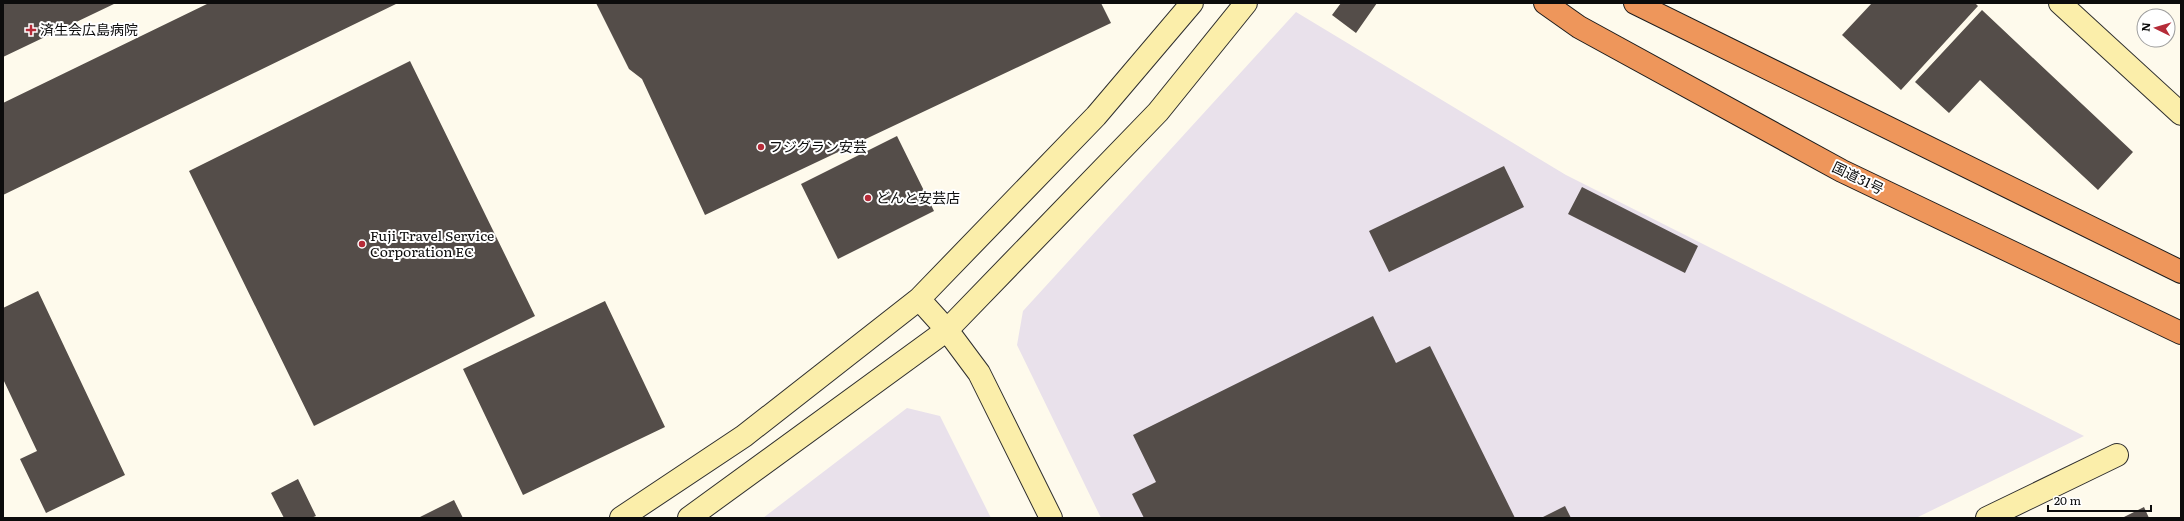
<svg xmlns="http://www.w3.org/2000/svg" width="2184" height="521" font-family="Literata,'Noto Sans JP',serif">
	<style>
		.industrial { fill: #e9e1eb }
		.building { fill: #544d49 }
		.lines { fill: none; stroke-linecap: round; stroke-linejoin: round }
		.secondary-casing { stroke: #2e2e2e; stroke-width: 24 }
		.highway-casing { stroke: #1d1d1d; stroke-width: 24 }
		.secondary { stroke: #fbeeaa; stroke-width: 22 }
		.highway { stroke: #ee965b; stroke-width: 22 }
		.poi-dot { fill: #b52b38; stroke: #fff; stroke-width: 1.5 }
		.labels { text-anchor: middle; stroke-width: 4; stroke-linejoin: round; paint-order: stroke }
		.poi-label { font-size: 14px; fill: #0c0c0c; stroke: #fff; text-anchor: start }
		.street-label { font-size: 14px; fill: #0c0c0c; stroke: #fff }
	</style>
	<rect width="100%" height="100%" fill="#fefaec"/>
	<path class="industrial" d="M1296 12 1566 175 2084 436 1916 518H1101L1017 345 1023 311Z
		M907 408 940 416 991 518H763Z"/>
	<path class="building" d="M3 3H116L3 57Z
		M209 3H398L3 195V103Z
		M596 3H1101L1111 23 705 215 642 79 629 69Z
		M1341 3H1377L1356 33 1332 15Z
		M1872 3H1975L1978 6 1901 90 1842 35Z
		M1982 10 2133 152 2098 190 1980 80 1949 113 1915 82Z
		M410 61 535 316 314 426 189 171Z
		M897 136 934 211 838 259 801 184Z
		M1504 166 1524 207 1389 272 1369 231Z
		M1582 187 1698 246 1685 273 1568 214Z
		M38 291 125 475 46 513 20 459 37 451 3 379V308Z
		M605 301 665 427 523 495 463 369Z
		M1373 316 1396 363 1430 346 1515 518H1144L1132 494 1156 482 1133 435Z
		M298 479 316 516 311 518H284L271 493Z
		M454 500 463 518H418Z
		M1565 506 1571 518H1541Z
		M2144 507 2149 518H2122Z"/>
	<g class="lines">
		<g class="secondary-casing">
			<path id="secondary" d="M2060 3 2181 114
				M919 299 947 330 979 373 1051 518
				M621 518 744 436 919 299 1096 116 1192 3
				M689 518 947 330 1158 112 1246 3
				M1987 518 2117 455"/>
		</g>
		<g class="highway-casing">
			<path id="highway" d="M1545 3 1579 27 1842 171 2181 333
				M1635 3 2181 272"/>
		</g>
		<use href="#secondary" class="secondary"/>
		<use href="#highway" class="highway"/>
	</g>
	<g class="poi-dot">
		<path d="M29 24h4v4h4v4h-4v4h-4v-4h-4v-4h4z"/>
		<circle cx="761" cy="147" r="4"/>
		<circle cx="868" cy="198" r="4"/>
		<circle cx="362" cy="244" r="4"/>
	</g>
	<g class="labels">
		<g class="poi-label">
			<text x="40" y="35">済生会広島病院</text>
			<text x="769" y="152">フジグラン安芸</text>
			<text x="876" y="203">どんと安芸店</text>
			<text x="370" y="241">Fuji Travel Service<tspan x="370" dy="16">Corporation EC</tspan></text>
		</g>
		<g class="street-label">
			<text transform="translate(1858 178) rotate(26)" y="5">国道31号</text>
		</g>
	</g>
	<rect width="2184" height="521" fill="none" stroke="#0c0c0c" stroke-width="8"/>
	<g transform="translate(2156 28) rotate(275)"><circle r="19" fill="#ffffff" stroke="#9e9e9e"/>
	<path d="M0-3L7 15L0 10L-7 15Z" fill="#b52b38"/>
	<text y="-6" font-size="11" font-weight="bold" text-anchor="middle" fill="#0c0c0c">N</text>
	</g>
	<path d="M2048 505v6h103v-6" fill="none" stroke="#0c0c0c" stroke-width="2"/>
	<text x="2054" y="505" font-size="12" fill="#0c0c0c" stroke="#ffffff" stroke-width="3" paint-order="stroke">20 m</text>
</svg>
